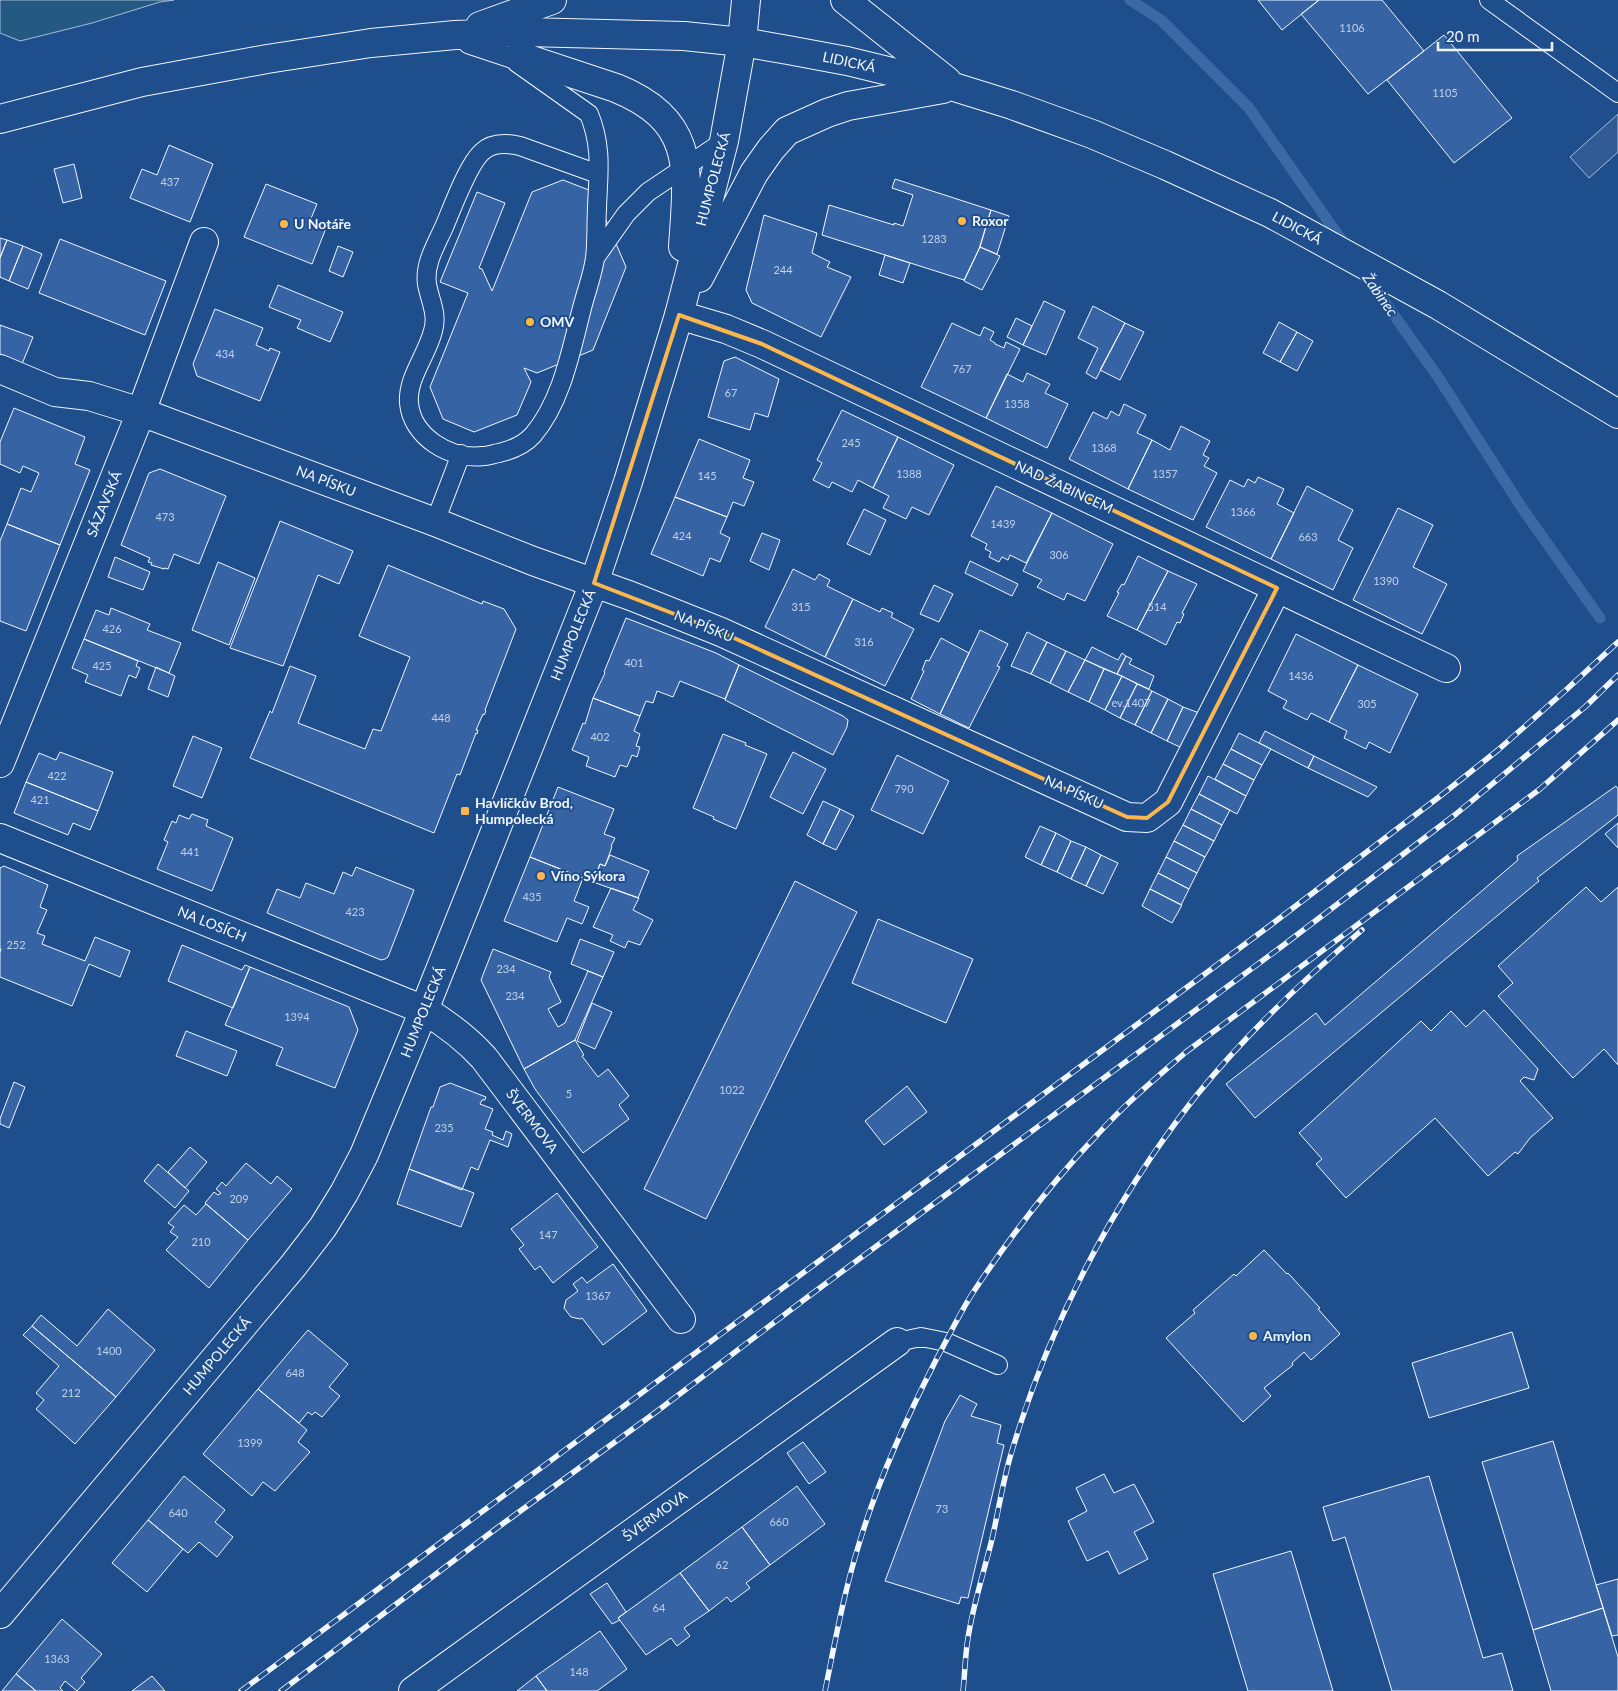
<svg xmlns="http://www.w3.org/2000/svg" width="1618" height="1691" font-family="Lato,sans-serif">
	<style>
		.green { fill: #245a82; stroke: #a8bbd7 }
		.parking { fill: #305b95; stroke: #a8bbd7 }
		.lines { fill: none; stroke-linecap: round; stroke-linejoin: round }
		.stream { stroke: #3b69a3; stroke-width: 11 }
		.building { fill: #3563a3; stroke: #f2f6ff }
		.service-casing { stroke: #f2f6ff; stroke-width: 20 }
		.minor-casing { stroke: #f2f6ff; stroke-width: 30 }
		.secondary-casing { stroke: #f2f6ff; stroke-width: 30 }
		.primary-casing { stroke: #f2f6ff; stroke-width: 30 }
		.service { stroke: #1f4e8c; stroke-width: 18 }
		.minor { stroke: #1f4e8c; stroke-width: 28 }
		.secondary { stroke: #1f4e8c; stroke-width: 28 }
		.primary { stroke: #1f4e8c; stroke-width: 28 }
		.rail-casing { stroke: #f2f6ff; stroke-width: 5.5 }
		.rail { stroke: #1f4e8c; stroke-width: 4; stroke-dasharray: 11; stroke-linecap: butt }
		.marked { fill: none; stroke: #ffb74d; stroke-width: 4; stroke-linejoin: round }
		.poi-dot { fill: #ffb74d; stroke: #1f4e8c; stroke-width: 2 }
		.labels { text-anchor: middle; stroke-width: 4; stroke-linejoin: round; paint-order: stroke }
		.number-label { font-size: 11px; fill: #c3d1e8 }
		.street-label { font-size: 14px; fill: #f2f6ff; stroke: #1f4e8c }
		.poi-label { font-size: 14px; font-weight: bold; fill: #f2f6ff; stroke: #1f4e8c; text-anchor: start }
		.water-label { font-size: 15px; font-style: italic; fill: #f2f6ff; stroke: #1f4e8c }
	</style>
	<rect width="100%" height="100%" fill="#1f4e8c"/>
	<path class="green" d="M0 0H174L160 2 92 23 20 41 0 33Z"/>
	<path class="parking" d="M1618 114V152L1589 178 1570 157Z"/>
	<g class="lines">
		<path class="stream" d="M1130 0 1161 20 1249 108 1345 245
			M1364 273 1438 377 1524 511 1600 618"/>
	</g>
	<path class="building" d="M1258 0H1319L1282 30Z
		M1319 0H1382L1424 51 1368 94 1301 14Z
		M1444 35 1512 118 1454 163 1387 80Z
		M169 145 213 164 190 222 130 198 142 169 157 175Z
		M74 164 82 198 63 203 54 169Z
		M895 179 991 210 979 249 964 280 822 235 829 205 894 225V223L903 226 913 195 892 188Z
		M563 180 594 192 626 267 593 350 537 373 524 368 531 382 517 415 474 432 443 419 430 387 468 293 440 282 477 192 505 203 479 268 482 269 492 291 532 192Z
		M266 184 317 204 310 221 326 228 312 264 244 237Z
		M991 210 1009 216 997 254 980 247Z
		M764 215 817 233 812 253 830 262 827 267 851 277 821 337 752 303 746 290Z
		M0 238 7 240 0 258Z
		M60 239 166 281 145 335 39 293Z
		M7 240 23 246 9 281 0 277V258Z
		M23 246 42 254 28 289 9 281Z
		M338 246 353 252 343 277 329 271Z
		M980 247 1000 256 982 290 964 281Z
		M885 255 910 263 903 283 879 275Z
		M278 285 343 312 330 342 297 328 301 320 269 307Z
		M1044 301 1065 311 1046 355 1023 345Z
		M1093 306 1125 323 1096 379 1086 373 1098 348 1078 338Z
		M215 309 263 328 256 345 269 351 270 348 280 352 260 401 197 376 193 364Z
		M1016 318 1032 326 1023 345 1007 337Z
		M1279 322 1297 332 1280 362 1263 353Z
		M952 323 980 336 984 327 994 332 990 340 995 343V344L1004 348 1006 342 1020 349 986 418 921 387Z
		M1125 323 1144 332 1120 380 1100 370Z
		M0 325 33 337 20 369 0 360Z
		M1297 332 1313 341 1297 371 1280 362Z
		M735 357 779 379 768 417 755 413 750 430 708 417 724 361Z
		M1027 373 1050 384 1045 393 1068 404 1047 448 986 418 1007 374 1023 382Z
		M1124 404 1146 415 1137 433 1152 440 1128 489 1069 459 1093 412 1107 419 1111 411 1119 416Z
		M14 408 85 437 75 464 90 470 60 545 7 524 21 488 31 492 39 473 23 466 20 473 0 464V442Z
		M842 410 898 437 873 488 858 480 852 492 832 482 829 488 813 480 822 463 817 460Z
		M1181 426 1210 441 1203 455 1209 458 1204 466 1217 473 1193 520 1128 489 1152 440 1170 450Z
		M898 437 954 465 929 515 912 507 906 519 883 508 889 496 873 488Z
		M699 439 750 460 743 478 754 482 744 506 733 502 727 517 675 497Z
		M160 469 226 496 199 564 174 554 168 569 164 568V569L151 565 152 563 148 562 150 558 121 545 149 473Z
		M1258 477 1284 489 1277 504 1294 513 1271 559 1206 527 1230 480 1244 487 1248 479 1255 483Z
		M996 486 1052 513 1026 563 1010 555 1008 560 1002 557 999 562 989 557 991 552 985 549 987 544 971 536Z
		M1307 486 1353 510 1338 540 1353 548 1333 590 1271 559Z
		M675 497 727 517 720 533 730 538 720 562 710 558 703 576 651 554Z
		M1398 508 1433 525 1413 567 1447 584 1422 634 1353 600Z
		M864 509 886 520 870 555 847 544Z
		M1052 513 1113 544 1085 601 1067 593 1064 600 1037 587 1042 580 1023 571Z
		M280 521 353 551 339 584 318 575 283 666 230 648Z
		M7 524 60 545 26 631 0 621V541Z
		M762 533 780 540 769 570 750 561Z
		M1138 556 1168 571 1137 630 1107 616 1119 593 1117 592 1122 584 1124 585Z
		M115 557 150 572 143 590 108 577Z
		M970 561 1018 584 1012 596 965 573Z
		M218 562 255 578 229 645 192 630Z
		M388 565 482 604 483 601 504 609 516 629 485 710 486 711 484 715 483 714 476 730H478L477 734 476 733 460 775 457 774 434 833 250 758 270 711 272 713 290 666 316 676 298 723 365 749 373 729 381 731 410 657 359 636Z
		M793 569 815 580 819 574 830 580 827 586 853 599 825 657 765 627Z
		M1168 571 1197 584 1182 613 1184 614 1180 623 1177 622 1166 645 1137 630Z
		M934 585 953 594 939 622 920 614Z
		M853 599 880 612 882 608 893 613 891 617 914 629 885 686 825 657Z
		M111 608 150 624 147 630 181 643 169 673 84 639 96 610 109 615Z
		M626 618 716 653 739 665 725 699 680 681 673 697 657 691 653 703 646 701 640 716 593 698 605 673 604 672Z
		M980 630 1008 644 997 666 1000 667 969 728 940 714Z
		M1027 632 1047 642 1031 674 1011 666Z
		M1296 634 1358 665 1329 722 1311 713 1307 720 1283 708 1287 701 1268 691Z
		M941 638 969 653 940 714 911 699 924 671 922 670 926 660 929 661Z
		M84 639 138 661 136 666 140 668 136 678 129 675 121 696 85 682 88 675 72 668Z
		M1047 642 1066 651 1050 683 1031 674Z
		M1092 647 1118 660 1122 653 1126 656 1117 674 1085 660Z
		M1066 651 1085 660 1068 692 1050 683Z
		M1126 656 1132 659 1129 664 1154 676 1149 689 1117 674Z
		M1085 660 1104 669 1089 702 1068 692Z
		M739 665 843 716 848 720 847 727 833 755 725 700Z
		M1358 665 1418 694 1390 753 1369 742 1366 749 1344 738 1347 731 1329 722Z
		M156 667 175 676 168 697 148 689Z
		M1104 669 1122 676 1105 710 1089 702Z
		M1122 676 1137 684 1120 718 1105 710Z
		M1137 684 1152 691 1135 725 1120 718Z
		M1152 691 1168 699 1151 733 1135 725Z
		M593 698 640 716 634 731 640 734 636 746 640 747 637 757 632 755 627 767 620 765 615 777 586 766 589 757 572 750 583 723 585 724Z
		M1168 699 1183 707 1167 741 1151 733Z
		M1183 707 1202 714 1184 749 1167 741Z
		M1265 731 1314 756 1308 768 1259 743Z
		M1239 733 1271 749 1262 765 1231 749Z
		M723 734 746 743 745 745 767 754 736 829 713 819 714 817 693 808Z
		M193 736 222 748 202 798 173 786Z
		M1231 749 1262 765 1254 780 1223 764Z
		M60 752 113 772 98 811 26 782 39 753 56 760Z
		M793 752 826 769 803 814 770 797Z
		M897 755 949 781 923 834 871 810Z
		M1314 756 1377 787 1368 797 1308 768Z
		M1223 764 1254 780 1246 796 1215 779Z
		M1208 776 1246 796 1237 814 1199 794Z
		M26 782 98 811 90 830 73 823 68 835 14 813Z
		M1616 786 1618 789V815L1537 878 1539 881 1255 1118 1226 1084 1316 1013 1325 1025 1518 860 1517 856Z
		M558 787 614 809 604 834 615 838 611 846 612 847 605 866 600 864 593 882 530 857Z
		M1199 794 1230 810 1222 825 1191 809Z
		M823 801 840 809 823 844 807 835Z
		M840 809 854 816 836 850 823 844Z
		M1191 809 1222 825 1214 841 1183 825Z
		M192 814 208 820 206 826 233 838 212 891 157 869 168 842 164 840 172 821 176 823 179 815 189 819Z
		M1618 823V848L1605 834Z
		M1183 825 1214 841 1205 857 1174 841Z
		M1040 826 1056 833 1041 865 1025 857Z
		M1056 833 1071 841 1057 872 1041 865Z
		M1071 841 1086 847 1071 879 1057 872Z
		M1174 841 1205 857 1197 873 1166 857Z
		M1086 847 1101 855 1086 886 1071 879Z
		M610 855 649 871 638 898 593 882 600 864 605 866Z
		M1101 855 1118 863 1103 894 1086 886Z
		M530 857 583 878 574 901 589 907 582 924 567 918 557 942 504 921Z
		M1166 857 1197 873 1189 889 1158 873Z
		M4 866 48 885 40 907 47 910 37 933 45 936 42 944 85 961 95 937 130 951 120 977 89 964 72 1006 0 977V953L1 949H0V868Z
		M356 867 414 890 388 957 385 959 381 960 267 913 277 889 300 898 306 883 334 894 343 872 352 876Z
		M1158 873 1189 889 1181 905 1150 889Z
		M795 881 857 912 706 1219 644 1189Z
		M1586 887 1601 902 1618 887V1065L1604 1049 1573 1078 1498 996 1513 983 1498 966Z
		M611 888 639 898 633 910 653 920 640 945 628 941 625 948 610 941 613 935 593 927Z
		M1150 889 1182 905 1172 923 1142 906Z
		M878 919 973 959 946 1023 852 983Z
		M580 939 614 952 603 977 571 964Z
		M182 945 242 970 245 965 250 967 233 1008 168 981Z
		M493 949 551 972 549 977 561 1002 548 1009 558 1027 565 1023 588 971 603 977 575 1040 524 1069 481 980Z
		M250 967 349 1007 358 1030 335 1088 276 1065 283 1048 225 1025Z
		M592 1003 612 1012 595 1049 577 1041Z
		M1484 1010 1538 1069 1534 1080 1524 1077 1520 1081 1553 1118 1530 1138 1518 1154 1515 1152 1488 1176 1435 1118 1346 1198 1316 1164 1322 1159 1299 1133 1421 1021 1431 1031 1451 1011 1466 1027Z
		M186 1031 237 1051 227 1076 176 1056Z
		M575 1040 584 1055 582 1056 598 1077 608 1069 629 1096 619 1105 629 1119 583 1153 535 1089 524 1069Z
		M14 1082 25 1087 9 1128 0 1124V1119Z
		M450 1083 486 1097 485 1100H482L480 1104 493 1109 485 1129 493 1132 492 1135 503 1140 506 1131 512 1134 508 1147 490 1140 478 1170 471 1167 462 1190 409 1169 431 1107H433L440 1087Z
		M907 1086 927 1112 884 1145 865 1121Z
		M190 1147 207 1162 185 1188 168 1172Z
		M246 1163 271 1184 277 1176 292 1189 248 1240 205 1203 214 1192 218 1195 221 1193 216 1189 222 1182 226 1186Z
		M158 1164 189 1191 175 1208 144 1181Z
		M409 1169 474 1193 461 1227 397 1204Z
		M557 1193 598 1247 553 1283 540 1266 535 1270 519 1249 524 1245 511 1229Z
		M206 1204 248 1240 209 1288 166 1250 178 1237 170 1232 174 1227 168 1223 184 1205 196 1215Z
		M1264 1250 1287 1274 1288 1273 1320 1308 1318 1309 1340 1334 1311 1360 1304 1352 1292 1363 1293 1365 1264 1388 1271 1396 1243 1422 1166 1338 1195 1313 1193 1310 1234 1274 1236 1276Z
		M613 1264 647 1311 603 1345 582 1318 580 1319 571 1317 564 1308 566 1300 578 1291 573 1284 582 1277 587 1283Z
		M108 1309 155 1350 116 1397 32 1326 41 1315 77 1346Z
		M32 1326 116 1397 75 1444 36 1409 44 1400 36 1393 59 1366 23 1335Z
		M308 1330 348 1364 329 1387 340 1396 322 1417 315 1412 312 1415 308 1412 299 1423 258 1389Z
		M1512 1332 1529 1388 1429 1418 1412 1363Z
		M258 1389 307 1430 298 1442 310 1452 275 1491 263 1482 252 1496 203 1454Z
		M960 1395 977 1404 971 1416 1001 1425 997 1443 1004 1445 968 1598 961 1597 959 1604 885 1581 945 1421Z
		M1553 1441 1603 1608 1533 1630 1482 1462Z
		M803 1442 826 1472 809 1484 787 1453Z
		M1104 1474 1114 1493 1134 1484 1154 1522 1134 1532 1148 1559 1119 1574 1108 1551 1087 1561 1068 1521 1087 1511 1076 1488Z
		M184 1476 225 1510 215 1522 233 1537 217 1557 199 1542 188 1553 148 1520Z
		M1429 1476 1483 1658 1502 1653 1513 1691H1392L1345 1537 1333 1541 1323 1507Z
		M797 1486 825 1524 770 1565 742 1527Z
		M148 1520 183 1549 147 1592 112 1563Z
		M742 1527 770 1565 746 1583 750 1588 731 1602 727 1597 709 1611 680 1573Z
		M1291 1551 1333 1691H1248L1213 1574Z
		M680 1573 709 1611 684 1628 690 1636 677 1646 671 1638 646 1655 618 1618Z
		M1618 1579V1635L1612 1636 1596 1585Z
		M607 1583 626 1612 618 1618 620 1620 612 1624 590 1594Z
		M1603 1608 1618 1657V1691H1551L1533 1630Z
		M62 1619 102 1654 81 1678 85 1682 77 1691 65 1681 60 1688 63 1691H36L16 1674Z
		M600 1631 627 1669 597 1691H547L536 1676Z
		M16 1674 36 1691H2Z
		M152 1676 165 1691H132Z
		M536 1676 547 1691H517Z"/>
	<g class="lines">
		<g class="service-casing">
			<path id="service" d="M1489 0 1618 93
				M517 63 589 114C603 148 598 175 597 209 596 225 597 242 595 258 593 274 586 292 582 308 571 350 562 401 533 435 524 445 512 450 499 453 493 454 488 456 483 456 450 460 412 437 409 403 407 378 427 355 433 331 438 314 430 301 427 284 424 264 436 245 444 227 452 209 468 164 482 152 492 142 507 143 520 146L598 174
				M595 258 626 214 648 192 724 141
				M435 522 461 454
				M897 1342 921 1337 946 1342 998 1365"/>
		</g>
		<g class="minor-casing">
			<path id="minor" d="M679 315 726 329 762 344 1446 668
				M0 369 55 392 89 396 141 412 435 522 533 561 631 596 721 632 1127 817 1147 818 1168 802 1277 588
				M0 763 141 412 204 242
				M0 838 424 1010C447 1024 466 1038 484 1058L681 1319
				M413 1691 897 1342"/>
		</g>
		<g class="secondary-casing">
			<path id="secondary" d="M742 42 746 0"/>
		</g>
		<g class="primary-casing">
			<path id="primary" d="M845 0 947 81
				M480 26 552 0
				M471 40 616 88C697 121 688 171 683 247
				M0 119 142 82 267 59 371 43 455 35 526 32 684 36 742 42 788 50 847 61 954 87 1012 105 1092 134 1165 165 1270 213 1438 305 1618 414
				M699 278 754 173 771 149 787 131 827 113 848 106 943 89
				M0 1614 293 1266 323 1227 344 1193 364 1155 424 1010 594 583 628 482 679 315 724 141 742 42"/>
		</g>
		<use href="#service" class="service"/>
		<use href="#minor" class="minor"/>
		<use href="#secondary" class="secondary"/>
		<use href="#primary" class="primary"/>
		<g class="rail-casing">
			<path id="rail" d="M241 1691 1268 927 1439 797 1498 750 1566 690 1618 642
				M281 1691 497 1528 656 1412 809 1296 1281 947 1456 814 1585 707 1618 675
				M825 1691C835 1642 844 1592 859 1544 878 1480 906 1419 936 1360 949 1336 961 1310 976 1288 1012 1234 1053 1181 1098 1134 1125 1104 1156 1078 1186 1052L1540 789 1618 720
				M963 1691C965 1673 965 1656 968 1638 973 1605 984 1572 992 1539 998 1513 1002 1487 1009 1461 1046 1331 1112 1202 1196 1096 1245 1035 1302 981 1362 930"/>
		</g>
		<use href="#rail" class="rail"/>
	</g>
	<path class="marked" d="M679 315 762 344 1277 588 1168 802 1147 818 1127 817 721 632 594 583Z"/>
	<g class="poi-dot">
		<circle cx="962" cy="221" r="5"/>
		<circle cx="284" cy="224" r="5"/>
		<circle cx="530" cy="322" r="5"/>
		<rect x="460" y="806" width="10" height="10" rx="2.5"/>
		<circle cx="541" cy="876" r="5"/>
		<circle cx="1253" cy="1336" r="5"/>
	</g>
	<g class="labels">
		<g class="number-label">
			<text x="1352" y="32">1106</text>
			<text x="1445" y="97">1105</text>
			<text x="170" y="186">437</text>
			<text x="934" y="243">1283</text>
			<text x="783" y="274">244</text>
			<text x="225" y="358">434</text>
			<text x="962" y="373">767</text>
			<text x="731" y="397">67</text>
			<text x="1017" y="408">1358</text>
			<text x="851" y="447">245</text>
			<text x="1104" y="452">1368</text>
			<text x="909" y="478">1388</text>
			<text x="1165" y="478">1357</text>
			<text x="707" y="480">145</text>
			<text x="1243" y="516">1366</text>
			<text x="165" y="521">473</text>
			<text x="1003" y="528">1439</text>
			<text x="682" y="540">424</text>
			<text x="1308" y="541">663</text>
			<text x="1059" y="559">306</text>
			<text x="1386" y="585">1390</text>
			<text x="801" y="611">315</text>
			<text x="1157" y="611">514</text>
			<text x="112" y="633">426</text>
			<text x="864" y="646">316</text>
			<text x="634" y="667">401</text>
			<text x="102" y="670">425</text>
			<text x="1301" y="680">1436</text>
			<text x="1131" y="707">ev.1407</text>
			<text x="1367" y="708">305</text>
			<text x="441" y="722">448</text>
			<text x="600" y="741">402</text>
			<text x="57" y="780">422</text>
			<text x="904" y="793">790</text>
			<text x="40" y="804">421</text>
			<text x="190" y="856">441</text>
			<text x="532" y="901">435</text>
			<text x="355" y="916">423</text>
			<text x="16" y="949">252</text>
			<text x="506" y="973">234</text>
			<text x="515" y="1000">234</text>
			<text x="297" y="1021">1394</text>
			<text x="732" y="1094">1022</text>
			<text x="569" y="1098">5</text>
			<text x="444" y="1132">235</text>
			<text x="239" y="1203">209</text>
			<text x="548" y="1239">147</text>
			<text x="201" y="1246">210</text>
			<text x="598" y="1300">1367</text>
			<text x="109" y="1355">1400</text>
			<text x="295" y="1377">648</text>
			<text x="71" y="1397">212</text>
			<text x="250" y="1447">1399</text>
			<text x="942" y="1513">73</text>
			<text x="178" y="1517">640</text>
			<text x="779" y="1526">660</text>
			<text x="722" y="1569">62</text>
			<text x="659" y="1612">64</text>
			<text x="57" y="1663">1363</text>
			<text x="579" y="1676">148</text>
		</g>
		<g class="street-label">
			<text transform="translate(849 62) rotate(12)" y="5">LIDICKÁ</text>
			<text transform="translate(713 179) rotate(-75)" y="5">HUMPOLECKÁ</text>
			<text transform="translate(1297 228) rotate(28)" y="5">LIDICKÁ</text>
			<text transform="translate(326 481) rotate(21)" y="5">NA PÍSKU</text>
			<text transform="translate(1064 487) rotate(25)" y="5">NAD ŽABINCEM</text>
			<text transform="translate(104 504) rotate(-68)" y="5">SÁZAVSKÁ</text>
			<text transform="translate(704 626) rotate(22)" y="5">NA PÍSKU</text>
			<text transform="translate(573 635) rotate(-68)" y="5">HUMPOLECKÁ</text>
			<text transform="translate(1074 792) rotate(24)" y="5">NA PÍSKU</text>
			<text transform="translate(212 924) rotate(22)" y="5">NA LOSÍCH</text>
			<text transform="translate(423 1012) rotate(-68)" y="5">HUMPOLECKÁ</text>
			<text transform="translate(532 1121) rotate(53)" y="5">ŠVERMOVA</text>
			<text transform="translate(217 1356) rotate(-50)" y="5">HUMPOLECKÁ</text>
			<text transform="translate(655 1516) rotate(-36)" y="5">ŠVERMOVA</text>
		</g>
		<g class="poi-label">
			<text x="972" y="226">Roxor</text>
			<text x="294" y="229">U Notáře</text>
			<text x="540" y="327">OMV</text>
			<text x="475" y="808">Havlíčkův Brod,<tspan x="475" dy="16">Humpolecká</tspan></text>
			<text x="551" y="881">Víno Sýkora</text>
			<text x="1263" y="1341">Amylon</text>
		</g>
		<g class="water-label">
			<text transform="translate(1380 295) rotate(55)" y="5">Žabinec</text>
		</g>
	</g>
	<path d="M1438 42v8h114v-8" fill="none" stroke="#f2f6ff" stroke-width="2.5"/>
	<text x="1446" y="42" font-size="15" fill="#f2f6ff" stroke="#1f4e8c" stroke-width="4" paint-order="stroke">20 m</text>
</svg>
